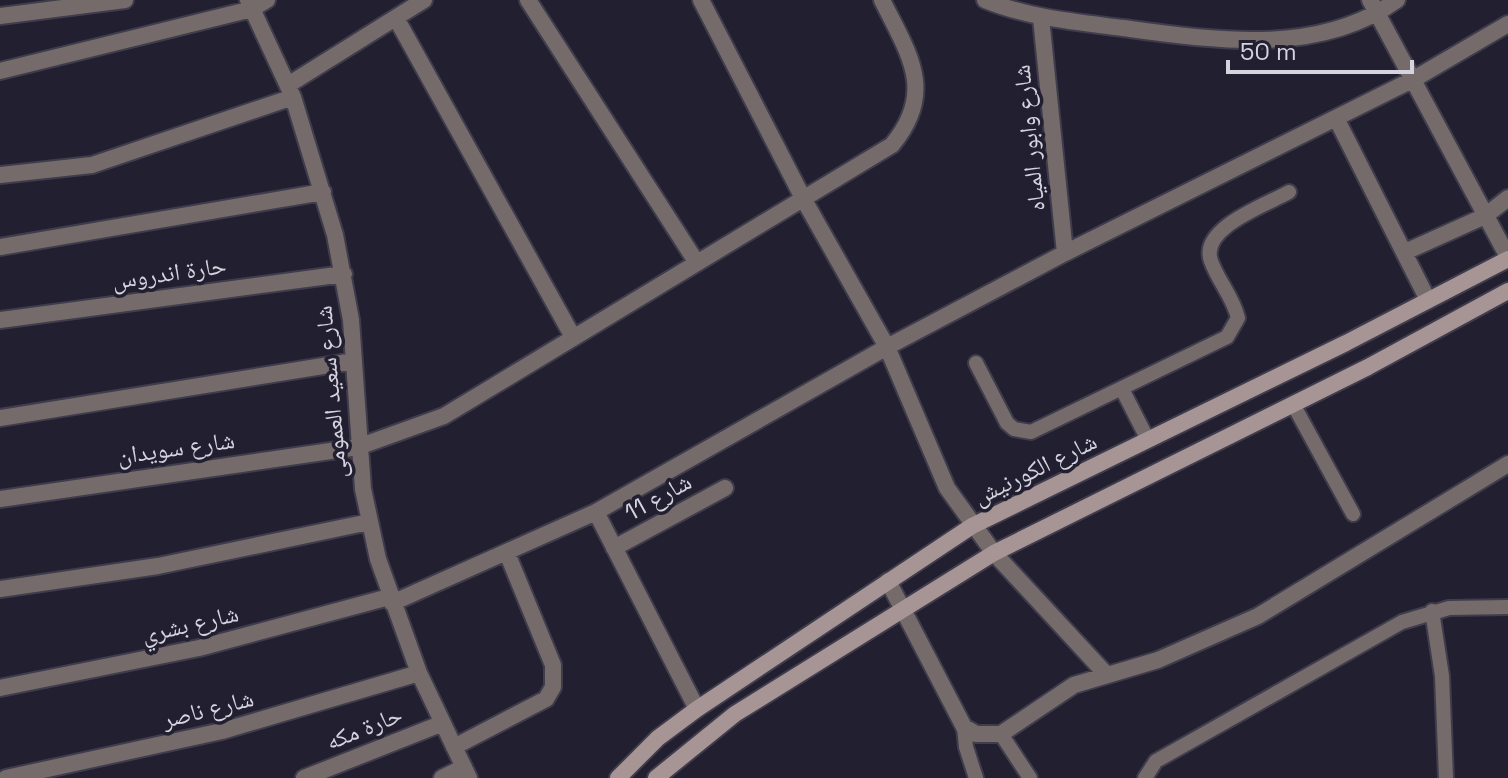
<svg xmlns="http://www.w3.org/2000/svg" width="1508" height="778" font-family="'Space Grotesk','Noto Naskh Arabic',sans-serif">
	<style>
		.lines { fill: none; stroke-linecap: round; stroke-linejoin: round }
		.service-casing { stroke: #3f3c4c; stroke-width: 18 }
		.minor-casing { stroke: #3f3c4c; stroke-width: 20 }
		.secondary-casing { stroke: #3f3c4c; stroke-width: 20 }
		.service { stroke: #766b6b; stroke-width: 14 }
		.minor { stroke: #766b6b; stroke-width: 16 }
		.secondary { stroke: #a79595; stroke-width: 16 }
		.labels { text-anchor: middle; stroke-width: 7; stroke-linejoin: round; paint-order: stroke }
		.street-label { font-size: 24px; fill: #d5d3df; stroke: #221f30 }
	</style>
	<rect width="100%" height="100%" fill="#221f30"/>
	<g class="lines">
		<g class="service-casing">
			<path id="service" d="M976 363 1007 423 1014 429 1031 432 1227 337 1238 318C1233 297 1218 281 1211 261 1199 228 1266 205 1289 192
				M1122 389 1148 440
				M1293 404 1353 514
				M1432 611 1442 676 1446 778
				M964 727 966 747 976 778
				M1001 734 1030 778
				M1145 778 1156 761 1402 622 1449 608 1508 607"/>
		</g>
		<g class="minor-casing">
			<path id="minor" d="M248 0 293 97 335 235 351 320 363 489 378 559 419 673 469 778
				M528 0 697 263
				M701 0 804 200 887 347 947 488 994 553 1105 673
				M985 0C1029 18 1076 22 1123 28 1213 40 1318 57 1397 0
				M1370 0 1508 257
				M0 16 125 0
				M396 18 573 337
				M1041 18 1065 253
				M0 71 252 9 267 0
				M288 85 424 0
				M1336 118 1428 300
				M0 175 92 165 293 97
				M0 247 323 192
				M1405 252 1485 216 1508 198
				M0 320 344 274
				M0 418 354 361
				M0 499 358 447 444 416 892 145C937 91 908 53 882 0
				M596 512 697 709
				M614 548 725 488
				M888 581 964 727 976 734H1001L1074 685 1158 660 1258 616 1508 464
				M0 589 158 566 369 522
				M392 603 596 512 887 347 1065 253 1414 79 1508 24
				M0 688 199 648 389 597
				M454 747 546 699 553 687V665L507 553
				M6 778 222 731 419 673
				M304 778 443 723
				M442 778 464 767"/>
		</g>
		<g class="secondary-casing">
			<path id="secondary" d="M618 778 658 738 697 709 972 526 1346 343 1508 259
				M656 778 735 714 994 553 1368 367 1508 291"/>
		</g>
		<use href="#service" class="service"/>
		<use href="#minor" class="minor"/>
		<use href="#secondary" class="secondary"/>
	</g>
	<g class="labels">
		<g class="street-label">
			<text transform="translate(1029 138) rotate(-96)" y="8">شارع وابور المياه</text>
			<text transform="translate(169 273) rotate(-8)" y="8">حارة اندروس</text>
			<text transform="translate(331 392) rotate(-95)" y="8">شارع سعيد العمومى</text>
			<text transform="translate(176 448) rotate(-8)" y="8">شارع سويدان</text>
			<text transform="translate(1035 469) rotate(-26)" y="8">شارع الكورنيش</text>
			<text transform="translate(658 497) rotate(-29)" y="8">شارع 11</text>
			<text transform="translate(190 624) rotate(-13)" y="8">شارع بشري</text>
			<text transform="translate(208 709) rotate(-14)" y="8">شارع ناصر</text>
			<text transform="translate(364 728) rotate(-22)" y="8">حارة مكه</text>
		</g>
	</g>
	<path d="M1228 60v12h184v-12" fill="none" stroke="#d5d3df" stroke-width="4"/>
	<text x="1240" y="60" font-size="24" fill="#d5d3df" stroke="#221f30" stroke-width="6" paint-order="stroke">50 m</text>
</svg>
